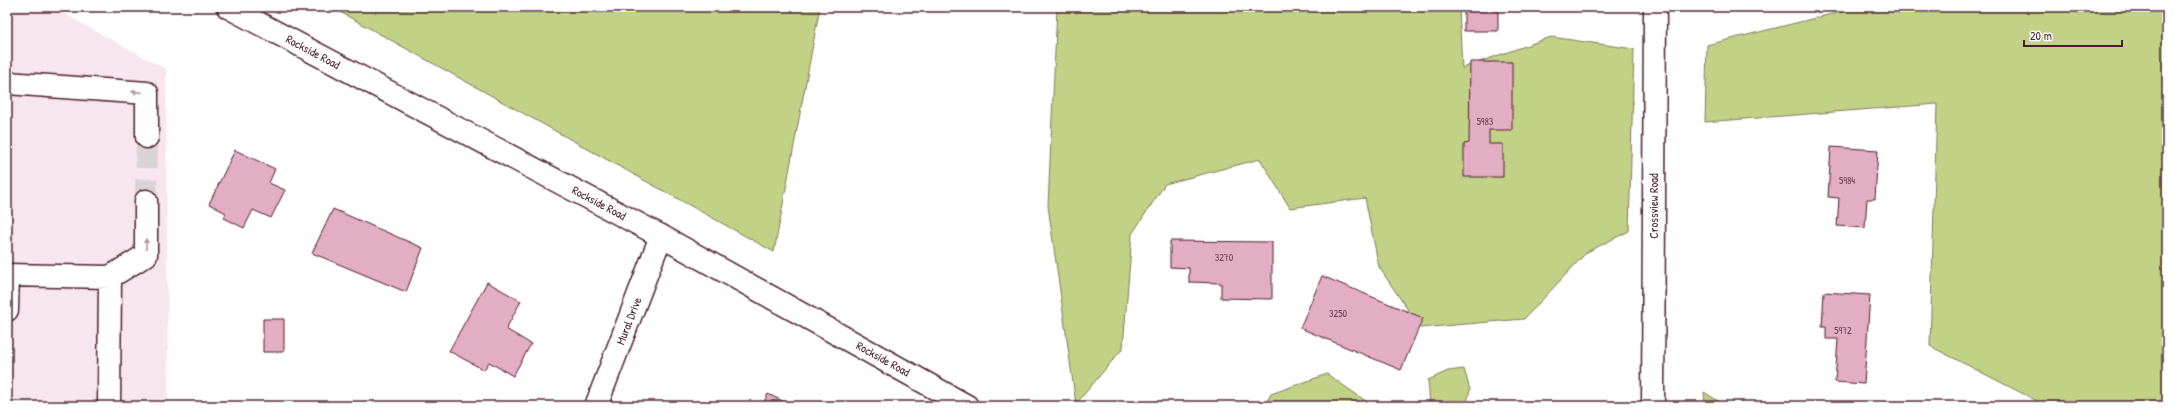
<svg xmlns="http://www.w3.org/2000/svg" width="2174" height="413" font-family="'Patrick Hand',sans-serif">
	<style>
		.built { fill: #f7e6ed }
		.green { fill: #c1d287; stroke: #867859 }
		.building { fill: #e3adc4; stroke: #4a1f2b }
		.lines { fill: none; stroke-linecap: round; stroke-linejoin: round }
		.minor-tunnel { stroke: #dbd2d5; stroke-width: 22; stroke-dasharray: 22 11; stroke-linecap: butt }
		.minor-casing { stroke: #4a1f2b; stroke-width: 25 }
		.major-casing { stroke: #4a1f2b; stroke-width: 25 }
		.minor { stroke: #fff; stroke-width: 22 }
		.major { stroke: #fff; stroke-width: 22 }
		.oneway { fill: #ae9aa0 }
		.labels { text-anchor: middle; stroke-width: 3; stroke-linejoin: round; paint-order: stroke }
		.number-label { font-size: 10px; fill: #704251 }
		.street-label { font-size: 12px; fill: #4a1f2b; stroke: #fff }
	</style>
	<rect width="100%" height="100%" fill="#fff"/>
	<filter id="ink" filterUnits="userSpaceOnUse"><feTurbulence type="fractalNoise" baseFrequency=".025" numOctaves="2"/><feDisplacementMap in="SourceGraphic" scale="8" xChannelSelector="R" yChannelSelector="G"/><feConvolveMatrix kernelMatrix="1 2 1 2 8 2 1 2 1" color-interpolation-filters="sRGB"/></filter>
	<g filter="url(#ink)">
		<path class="built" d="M7 7H51L166 69 168 406H7Z"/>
		<path class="green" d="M331 7H820L774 252Z
			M1057 7H1459L1462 68 1551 37 1634 49 1629 231 1587 252 1524 319 1420 328 1379 267 1365 198 1290 208 1260 159 1165 184 1132 234 1123 348 1076 404 1048 206Z
			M1860 7H2167V406H2047L1930 346 1937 104 1705 122 1707 45Z
			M1464 369 1470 390 1466 406H1430L1428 380 1448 371Z
			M1327 374 1373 406H1264L1271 394Z
			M1704 392 1726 406H1705Z"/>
		<path class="building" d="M1464 7H1498V31H1464Z
			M1470 62H1512V130H1489V144H1503V177H1464V144L1469 143Z
			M1831 147 1878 150 1875 199H1867L1865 228 1837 226 1839 198 1828 197Z
			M235 150 275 169 269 183 285 190 271 218 253 210 244 228 224 218 226 213 209 204Z
			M333 209 423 248 406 292 312 253Z
			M1170 241 1272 242V299L1221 298V283L1189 282V268L1170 267Z
			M1322 276 1423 318 1401 370 1300 328Z
			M487 282 521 301 506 329 531 344 513 376 489 362 484 370 449 351Z
			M1824 292 1870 295 1864 384 1835 382 1838 339H1826V327H1822Z
			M263 319H284V352H263Z
			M768 394 793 406H762Z"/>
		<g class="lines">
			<path class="minor-tunnel" d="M146 201 147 137"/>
			<g class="minor-casing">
				<path id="minor" d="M7 83 147 93V137
					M7 275 110 277 109 406
					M110 277 146 255V201
					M7 310 8 275
					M596 406 661 236
					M1653 406 1655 7"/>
			</g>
			<g class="major-casing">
				<path id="major" d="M228 7 661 236 967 406"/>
			</g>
			<use href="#minor" class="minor"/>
			<use href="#major" class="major"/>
		</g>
		<defs><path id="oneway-solid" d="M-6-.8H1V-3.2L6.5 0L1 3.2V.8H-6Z"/></defs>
		<g class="oneway">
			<use href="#oneway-solid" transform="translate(137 92) rotate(-175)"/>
			<use href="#oneway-solid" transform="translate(146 244) rotate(-90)"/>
		</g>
	</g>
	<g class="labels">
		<g class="number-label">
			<text x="1485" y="125">5983</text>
			<text x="1847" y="184">5984</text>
			<text x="1224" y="261">3270</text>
			<text x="1338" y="317">3250</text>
			<text x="1843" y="334">5972</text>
		</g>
		<g class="street-label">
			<text transform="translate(313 52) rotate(28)" y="4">Rockside Road</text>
			<text transform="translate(599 203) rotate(28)" y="4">Rockside Road</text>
			<text transform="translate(1654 206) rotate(-90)" y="4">Crossview Road</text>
			<text transform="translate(629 321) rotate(-69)" y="4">Mural Drive</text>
			<text transform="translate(883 359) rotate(29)" y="4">Rockside Road</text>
		</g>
	</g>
	<rect width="2174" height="413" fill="none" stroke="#fff" stroke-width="24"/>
	<rect x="12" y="12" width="2150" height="389" fill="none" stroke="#4a1f2b" stroke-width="1.5" filter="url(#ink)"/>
	<path d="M2024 40v6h98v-6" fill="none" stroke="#4a1f2b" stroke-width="2"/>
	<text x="2030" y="40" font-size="12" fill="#4a1f2b" stroke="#ffffff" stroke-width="3" paint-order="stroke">20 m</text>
</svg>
